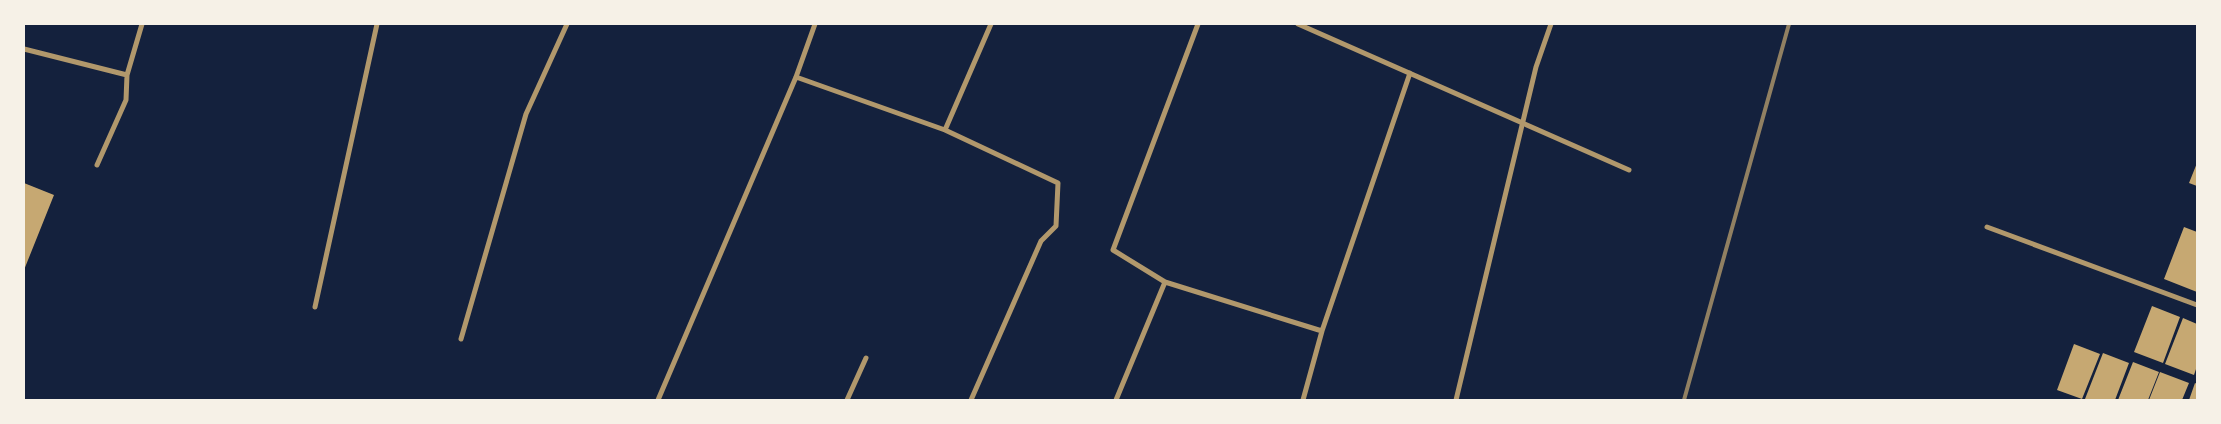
<svg xmlns="http://www.w3.org/2000/svg" width="2221" height="424" font-family="'Work Sans',sans-serif">
	<style>
		.building { fill: #c6a872 }
		.lines { fill: none; stroke-linecap: round; stroke-linejoin: round }
		.minor { stroke: #b1986c; stroke-width: 5 }
		.rail { stroke: #918062; stroke-width: 4 }
	</style>
	<rect width="100%" height="100%" fill="#14213d"/>
	<path class="building" d="M2197 163V186L2189 183Z
		M24 183 54 195 24 270Z
		M2184 227 2197 232V292L2164 279Z
		M2152 306 2180 317 2163 363 2134 352Z
		M2183 318 2197 324V366L2194 375 2165 364Z
		M2074 344 2100 354 2082 399 2057 390Z
		M2103 353 2129 363 2115 400H2089L2085 399Z
		M2133 362 2159 372 2148 400H2118Z
		M2160 372 2189 383 2182 400H2149Z
		M2195 383 2197 384V400H2189Z"/>
	<g class="lines">
		<path class="minor" d="M1198 24 1113 250 1165 282 1322 331
			M1298 24 1629 170
			M24 49 127 75
			M796 77 945 130 1058 183 1056 226 1041 241 971 400
			M945 130 991 24
			M97 165 126 100 127 75 142 24
			M1987 227 2197 305
			M315 307 377 24
			M461 339 526 114 567 24
			M658 400 796 77 815 24
			M847 400 866 358
			M1116 400 1165 282
			M1303 400 1322 331 1410 73
			M1456 400 1536 67 1551 24"/>
		<path class="rail" d="M1684 400 1789 24"/>
	</g>
	<rect width="2221" height="424" fill="none" stroke="#f6f1e7" stroke-width="50"/>
</svg>
